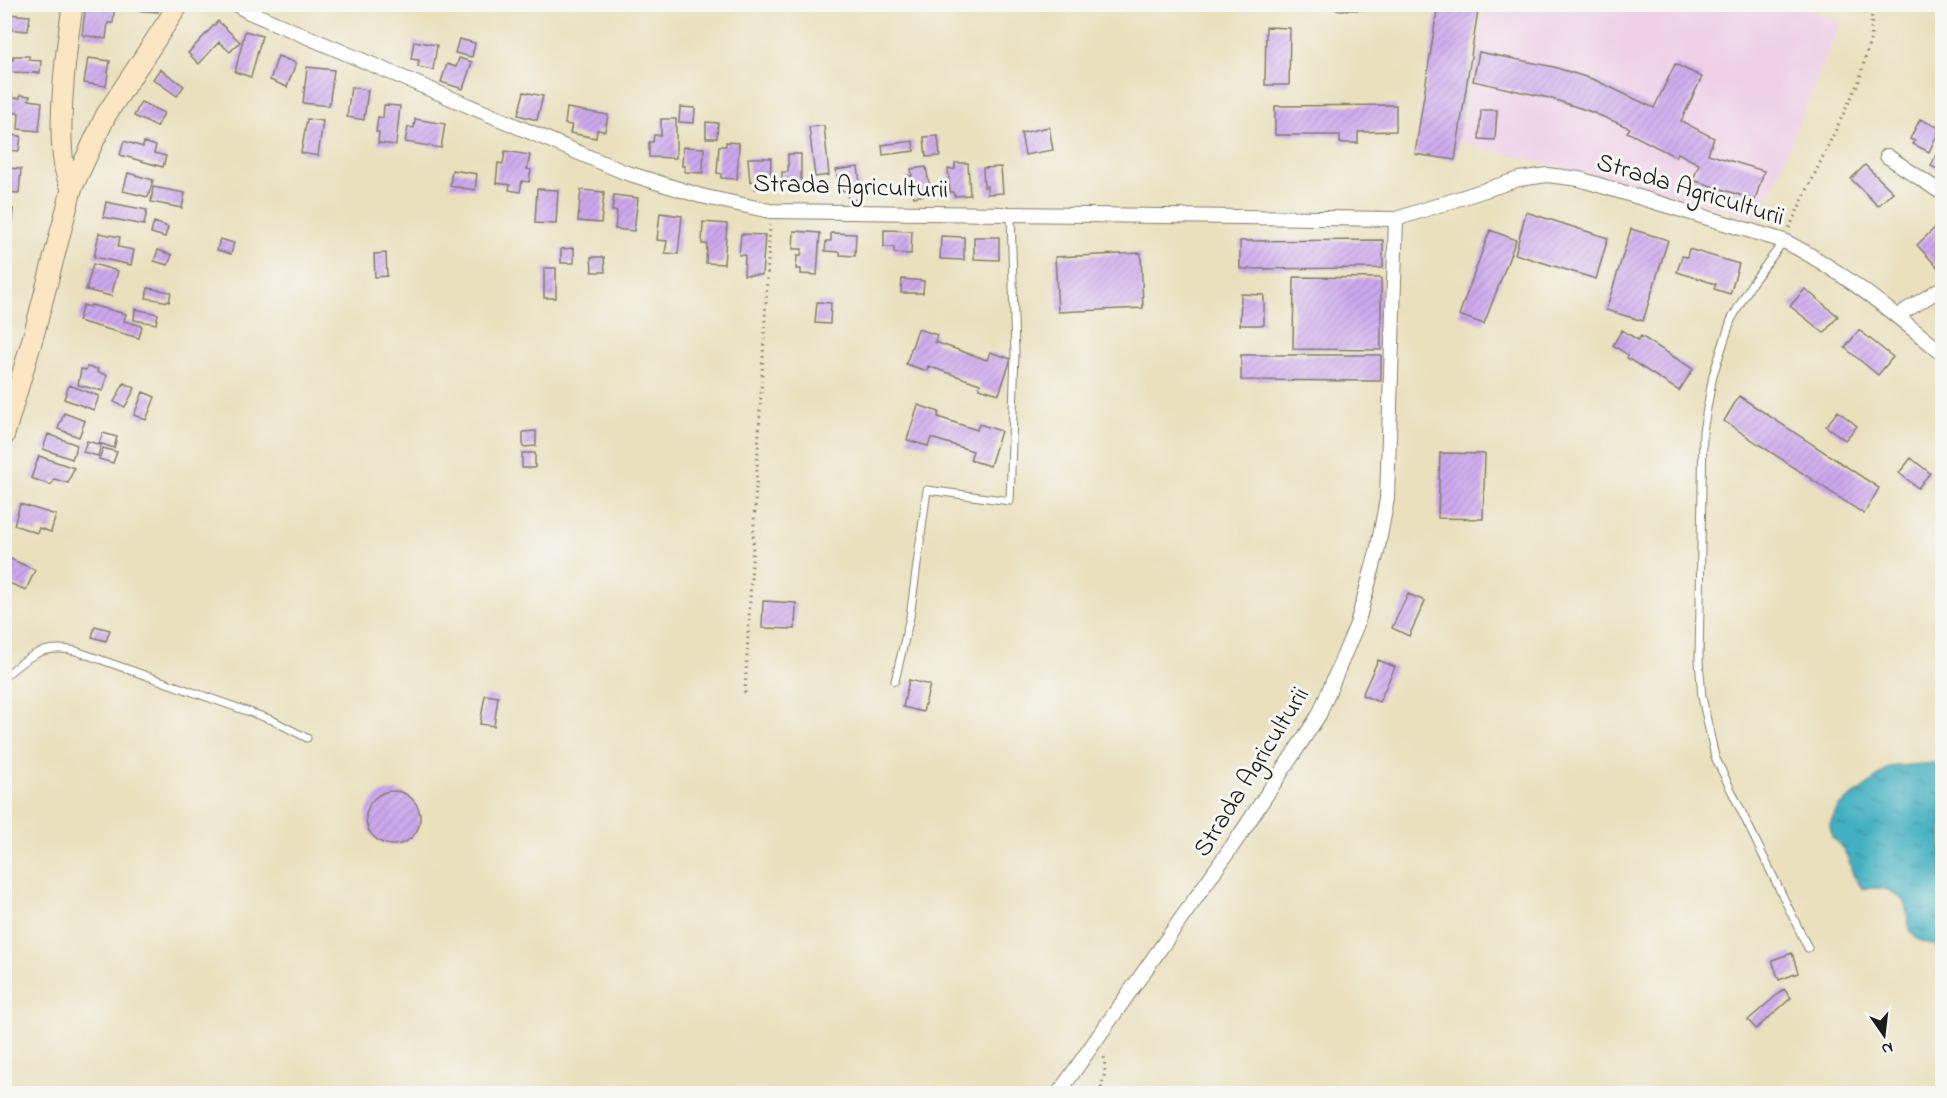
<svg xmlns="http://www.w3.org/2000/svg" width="1947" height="1098" font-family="'Indie Flower',sans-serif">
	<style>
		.built { fill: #eed0e7 }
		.water { fill: url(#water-ripples); stroke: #30666e; stroke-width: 1.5 }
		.building { fill: url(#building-hatch) }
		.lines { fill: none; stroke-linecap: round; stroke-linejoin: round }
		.lane-casing { stroke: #837e6c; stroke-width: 9 }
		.street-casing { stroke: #837e6c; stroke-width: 16 }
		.secondary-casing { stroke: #837e6c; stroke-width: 22 }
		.path { stroke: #837e6c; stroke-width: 3; stroke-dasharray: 1.5 4.5; stroke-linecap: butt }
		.lane { stroke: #fff; stroke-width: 7 }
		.street { stroke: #fff; stroke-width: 14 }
		.secondary { stroke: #fbe6c3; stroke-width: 20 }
		.labels { text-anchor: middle; stroke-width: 6; stroke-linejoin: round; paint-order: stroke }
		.street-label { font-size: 26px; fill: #1c1c1c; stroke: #f6f6f2 }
	</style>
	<defs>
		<pattern id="water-ripples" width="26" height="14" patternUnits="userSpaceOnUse" patternTransform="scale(1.5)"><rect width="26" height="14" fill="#43b0c1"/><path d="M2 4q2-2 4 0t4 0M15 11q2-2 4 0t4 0" fill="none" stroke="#378e9c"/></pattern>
		<pattern id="building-hatch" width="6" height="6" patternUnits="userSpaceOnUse" patternTransform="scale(1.5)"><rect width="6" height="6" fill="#cca7ed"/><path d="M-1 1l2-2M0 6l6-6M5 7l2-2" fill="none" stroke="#af8fcb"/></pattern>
	</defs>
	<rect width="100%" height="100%" fill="#f6f6f2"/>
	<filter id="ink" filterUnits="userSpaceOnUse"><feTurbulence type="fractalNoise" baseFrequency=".0167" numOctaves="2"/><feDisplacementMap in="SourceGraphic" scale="12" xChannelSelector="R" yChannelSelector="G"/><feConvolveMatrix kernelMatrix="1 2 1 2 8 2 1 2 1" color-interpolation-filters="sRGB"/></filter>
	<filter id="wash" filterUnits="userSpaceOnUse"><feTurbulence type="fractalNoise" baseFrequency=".008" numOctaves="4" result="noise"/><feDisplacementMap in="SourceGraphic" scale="24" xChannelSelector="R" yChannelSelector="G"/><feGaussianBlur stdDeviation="1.35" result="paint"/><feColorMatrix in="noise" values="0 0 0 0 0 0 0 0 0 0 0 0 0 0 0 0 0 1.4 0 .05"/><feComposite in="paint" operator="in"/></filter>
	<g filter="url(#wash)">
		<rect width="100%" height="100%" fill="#eae0bd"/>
		<path class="built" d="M1788 4 1841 22 1760 219 1460 142 1485 5Z"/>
		<path class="water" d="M1935 763 1942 765V952H1938L1936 946C1930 943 1922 942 1918 939 1899 926 1919 900 1886 889 1879 887 1869 889 1862 888L1853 874 1848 858 1842 847 1832 837 1830 825 1838 807 1871 783 1889 767Z"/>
		<g id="blocks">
			<path class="building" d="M86 4H115L113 23H108L106 39 82 35Z
				M134 4H159L158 12 133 10Z
				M1337 4H1397V9L1337 10Z
				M1438 4H1479L1455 160 1415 154Z
				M7 14 30 16 28 31 6 29Z
				M218 21 240 42 230 52 219 42 199 64 188 53Z
				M1266 27 1290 28 1289 85H1265Z
				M245 31 262 36 251 77 235 72Z
				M459 39 475 43 472 57 455 53Z
				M414 41 437 45 433 70 418 67 419 60 411 59Z
				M1479 52 1554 67 1595 80 1654 108 1675 64 1702 77 1681 121 1714 138 1708 154 1764 171 1755 200 1693 180 1699 164 1678 153 1676 157 1627 132 1630 128 1589 111 1549 98 1473 81Z
				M13 56H29V60L41 61 40 73 4 72V60H13Z
				M278 56 296 63 287 87 270 80Z
				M88 58 110 61 106 86 84 83Z
				M459 58 472 62 463 89 441 82 447 64 456 67Z
				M307 67 334 70 329 106 303 103Z
				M160 69 184 86 177 96 153 79Z
				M351 87 368 90 364 120 347 117Z
				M4 92 12 93V98H20V95L30 96 29 100 42 102 39 131 18 129 19 113 4 112Z
				M524 92 543 96 537 120 518 115Z
				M141 102 164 113 157 127 134 116Z
				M384 105 400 106 396 145 378 143 379 132H376L378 117 383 118Z
				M1396 105V131L1358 132V143H1340V135H1275V106Z
				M680 107 695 108 694 123 679 122Z
				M567 108 608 115 605 131 597 130 596 138 570 133 572 125 565 124Z
				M1481 110H1497L1495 140 1479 139Z
				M307 119 323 121 318 156 301 153Z
				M415 119 445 124 441 148 405 142 408 127 414 128Z
				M661 119H676V158L649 157V142H653L654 135H661Z
				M1920 119 1940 128 1929 152 1913 144 1915 141 1910 139Z
				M706 122 718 123 717 138H706Z
				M824 126 829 175 815 177 809 127Z
				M1049 127 1053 150 1025 155 1021 133Z
				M4 132H8L7 135 21 136 19 151 4 150Z
				M938 136 940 156 926 157 924 137Z
				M124 141 143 147 144 142 156 146 154 153 166 156 163 167 120 155Z
				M913 141 914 151 883 155 882 145Z
				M1942 141V172L1931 166Z
				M726 142 739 143 737 179 721 178V174L717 173 719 146H726Z
				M683 147 704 148 703 173 685 172V166H682Z
				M505 151 530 155 527 169 531 170 529 182 522 181 520 192 509 190 510 185 496 183 498 163 503 164Z
				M788 154H801V189H782V172H788Z
				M748 158H771L770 189H755V182L750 181Z
				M955 163H968L970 195 954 196 953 192H950L948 169H955Z
				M1865 165 1893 192 1878 206 1851 179Z
				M858 167 862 199 848 200 847 191H842L841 182 838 183 836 170Z
				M926 167 931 194 914 197 912 187H909L907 176H912L911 169Z
				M1001 167 1003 193 987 194V186L984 187 983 168Z
				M4 168 21 169 19 193 4 192Z
				M452 170 477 174 475 190 450 186Z
				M128 173 153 180 148 197 123 191Z
				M153 187 185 193 182 208 151 202Z
				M537 189 558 190 556 224 535 223Z
				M581 190 604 192 601 223 578 221Z
				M614 195 638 198 634 231 615 229 617 211H612Z
				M106 202 147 210 144 225 103 217Z
				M5 208 13 209 11 231H5Z
				M1526 212 1608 238 1596 279 1515 254Z
				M660 213 682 216 678 254 665 253 667 241 657 240Z
				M1942 221V269L1941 271 1917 245Z
				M154 222 168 227 165 237 151 233Z
				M703 222 727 224 724 264 706 263 707 244H702Z
				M1631 229 1668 240 1643 321 1606 310Z
				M884 230 912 231 911 254 894 253V247H884Z
				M1490 230 1516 240 1484 324 1459 315Z
				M794 231 820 233 817 275 801 274V269H796L797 256H801L802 249H793Z
				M99 233 120 237 118 247 134 250 131 265 94 257Z
				M831 233 856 234 855 256 840 255V252L825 251 826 241H831Z
				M741 234 765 235 762 275H744L745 255H739Z
				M941 236 964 237V260L940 259Z
				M974 237H999V260L974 259Z
				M220 239 234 243 231 254 217 250Z
				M1383 240V268L1240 269V241Z
				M574 248V263H561V249Z
				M1689 249 1739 264 1730 294 1714 289 1716 284 1677 272 1682 256 1687 257Z
				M158 250 172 255 168 265 154 261Z
				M386 253 387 276 375 277 374 254Z
				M1141 253 1143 308 1058 312 1055 257Z
				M591 257H604L605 272H592Z
				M93 264 118 271 111 296 86 290Z
				M544 268H556V298H544Z
				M1294 277 1381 278V350L1293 349Z
				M902 279 924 281 923 293H901Z
				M148 288 171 292 169 302 146 298Z
				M1805 289 1838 316 1824 333 1790 306Z
				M1241 294 1264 295V325H1240Z
				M817 302 831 303 830 324 815 323Z
				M83 305 90 307 91 305 126 314 124 321 142 326 139 338 78 321Z
				M135 309 158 314 156 324 134 320Z
				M918 329 937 335 935 342 987 360 990 352 1011 359 999 394 979 388 980 384 928 366 927 371 906 364Z
				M1622 330 1638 340 1641 336 1693 369 1679 391 1627 358 1628 355 1613 345Z
				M1859 330 1893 357 1878 375 1845 348Z
				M1241 355H1381V381L1241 380Z
				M87 367 98 369 97 372 107 375 103 391 78 385 81 369 86 370Z
				M124 383 135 388 125 407 114 402Z
				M69 385 99 396 94 410 64 399Z
				M143 392 155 397 146 420 134 415Z
				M1739 396 1879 488 1864 514 1724 421Z
				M918 405 939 412 938 417 977 430 979 424 1001 431 990 466 970 460 973 451 931 438 928 446 907 440Z
				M1838 411 1857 426 1845 440 1826 426Z
				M64 413 85 421 79 437 58 429Z
				M536 431V446L523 447V432Z
				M103 433 117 437 114 448 99 443Z
				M48 434 77 445 72 459 43 449Z
				M87 441 101 445 98 456 83 452Z
				M103 448 117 452 113 463 99 459Z
				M522 453H535V468H522Z
				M1440 453 1485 454 1483 519 1438 518Z
				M39 456 74 468 68 483 54 479 51 485 31 478Z
				M1911 458 1930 473 1918 488 1899 473Z
				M20 504 56 515 51 532 39 528 37 533 14 525Z
				M4 556 35 570 26 590 4 581Z
				M1408 594 1425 601 1409 636 1392 628Z
				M763 601 796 603 795 629 762 628Z
				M95 626 110 630 106 641 92 637Z
				M1378 660 1395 667 1379 702 1362 695Z
				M909 680 930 685 923 712 903 707Z
				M485 695 498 697 494 726 480 724Z
				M366 818a27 27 0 1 1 54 0a27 27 0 1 1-54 0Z
				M1792 953 1798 973 1779 980 1772 960Z
				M1784 989 1791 998 1756 1029 1748 1020Z"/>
		</g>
	</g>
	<g filter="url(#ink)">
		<use href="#blocks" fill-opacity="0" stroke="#837e6c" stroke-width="1.5"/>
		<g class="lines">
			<g class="lane-casing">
				<path id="lane" d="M1784 241 1752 283 1731 320 1713 375 1703 431 1699 660 1702 697 1715 757 1808 948
					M4 677C28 656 43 644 76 651L272 720 307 738
					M895 681 910 617 927 490 1010 501 1015 353 1011 215"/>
			</g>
			<g class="street-casing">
				<path id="street" d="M235 4 249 12 624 172 701 196 770 211 1396 219 1519 179 1547 175 1579 179 1784 241C1842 270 1892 312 1942 353
					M1887 156 1942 193
					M1899 318 1905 311 1942 288
					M1058 1094 1240 835 1319 715 1357 624 1377 552 1387 499 1396 219"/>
			</g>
			<g class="secondary-casing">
				<path id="secondary" d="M72 188C51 160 67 41 73 4
					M4 436 35 330 72 188 106 115 179 4"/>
			</g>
			<path class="path" d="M1789 228 1859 81 1871 37 1872 4
				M745 693 770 225
				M1100 1094 1105 1072 1104 1053"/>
			<use href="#lane" class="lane"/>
			<use href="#street" class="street"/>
			<use href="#secondary" class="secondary"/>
		</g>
	</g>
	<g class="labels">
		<g class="street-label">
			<text transform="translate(851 185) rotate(2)" y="9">Strada Agriculturii</text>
			<text transform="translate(1691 188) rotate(17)" y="9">Strada Agriculturii</text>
			<text transform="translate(1250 771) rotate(-58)" y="9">Strada Agriculturii</text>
		</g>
	</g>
	<rect width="1947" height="1098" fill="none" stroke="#f6f6f2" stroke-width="24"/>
	<g transform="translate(1884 1035) rotate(166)" stroke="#f6f6f2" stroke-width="4.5" paint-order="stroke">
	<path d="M0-4.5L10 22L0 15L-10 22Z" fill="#1c1c1c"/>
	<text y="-9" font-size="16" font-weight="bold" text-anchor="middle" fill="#1c1c1c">N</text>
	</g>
</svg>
